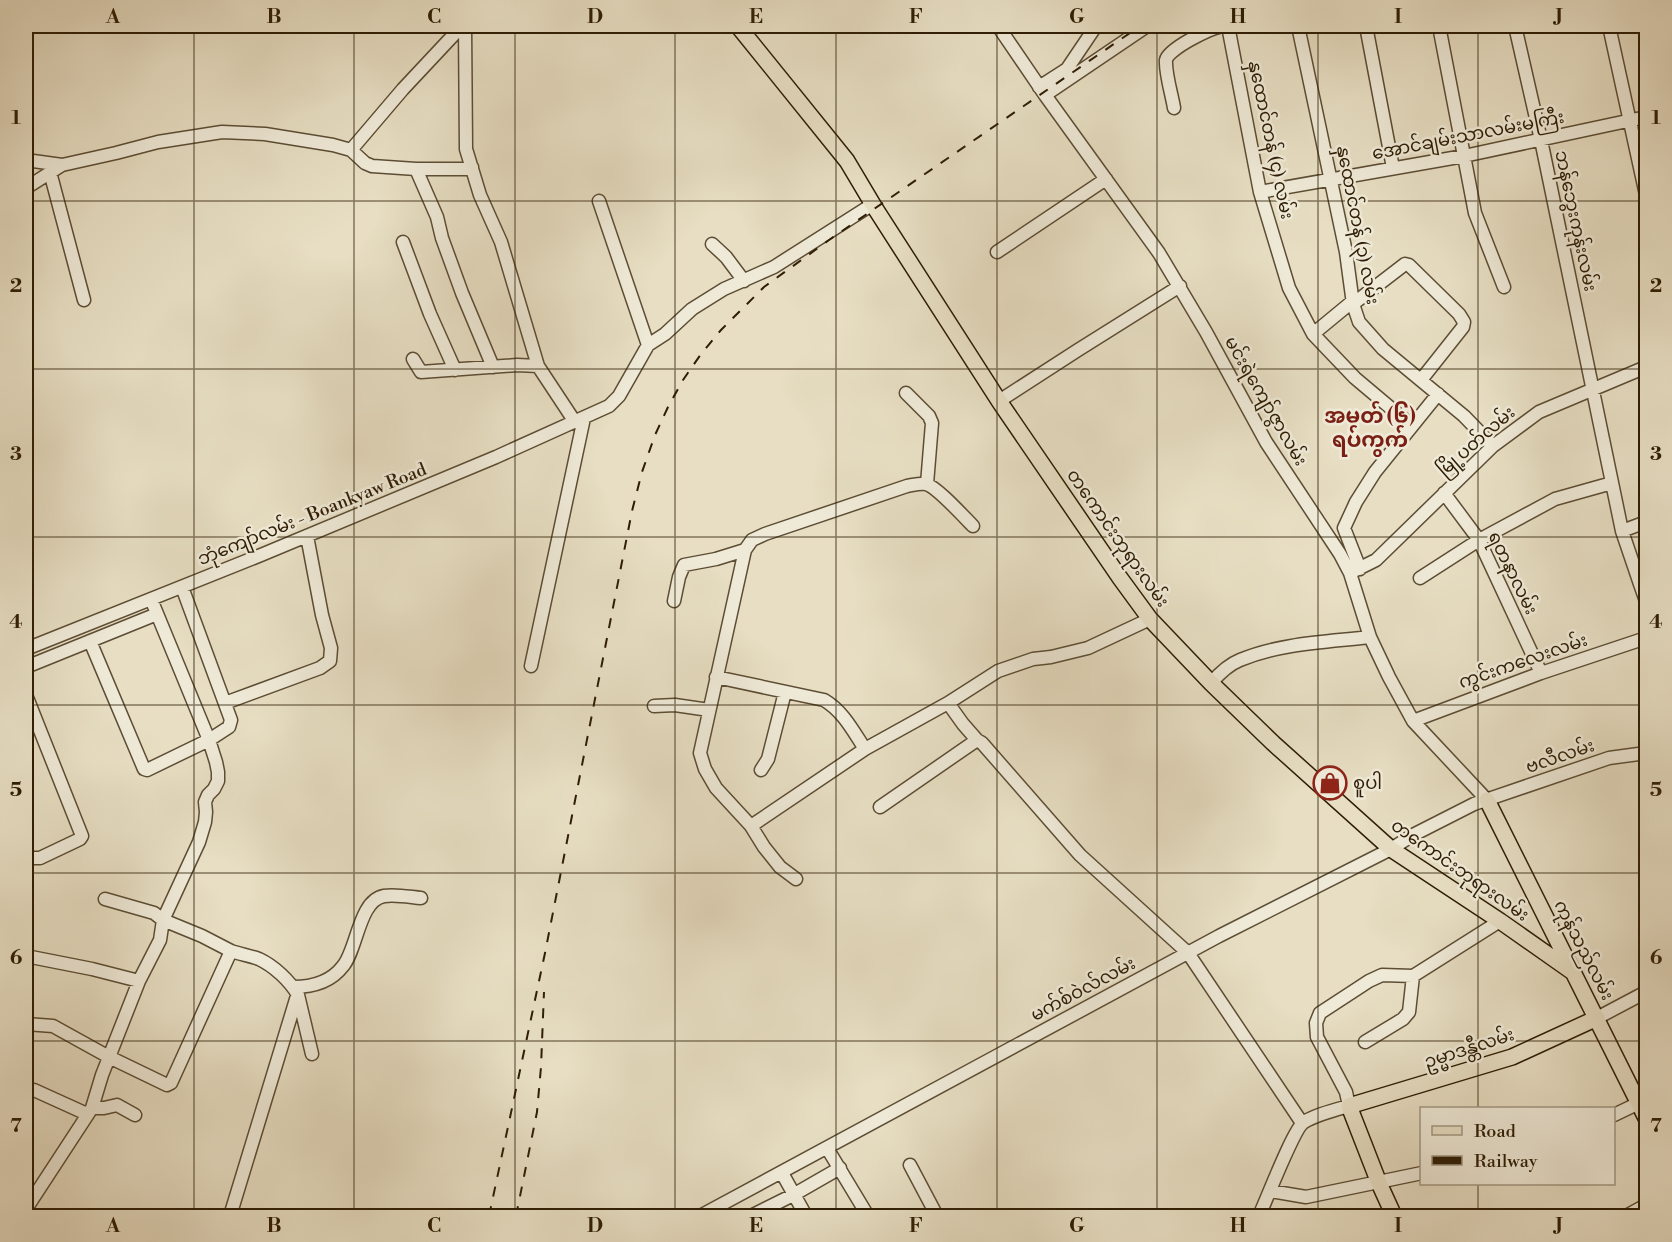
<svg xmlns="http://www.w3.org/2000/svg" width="1672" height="1242" font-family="'Libre Bodoni','Noto Sans Myanmar',serif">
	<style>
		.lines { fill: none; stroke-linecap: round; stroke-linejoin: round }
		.minor-casing { stroke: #5c4d34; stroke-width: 15 }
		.major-casing { stroke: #2e1d04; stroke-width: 18 }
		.minor { stroke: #efead8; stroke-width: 12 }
		.major { stroke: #e7dec3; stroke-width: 15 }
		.rail { stroke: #2e1d04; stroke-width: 2; stroke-dasharray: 10 10; stroke-linecap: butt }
		.grid { fill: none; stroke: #2e1d04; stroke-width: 1.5; stroke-opacity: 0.55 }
		.labels { text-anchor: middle; stroke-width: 5; stroke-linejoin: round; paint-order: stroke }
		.street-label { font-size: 18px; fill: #2e1d04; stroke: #efead8 }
		.poi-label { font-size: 18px; fill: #2e1d04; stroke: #efead8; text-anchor: start }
		.quarter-label { font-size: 21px; font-weight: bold; fill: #7a1f14; stroke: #efead8 }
		.neatline { fill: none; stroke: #2e1d04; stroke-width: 2 }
		.grid-label { font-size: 20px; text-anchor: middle; font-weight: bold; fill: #2e1d04 }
	</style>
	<rect width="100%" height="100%" fill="#e7dec3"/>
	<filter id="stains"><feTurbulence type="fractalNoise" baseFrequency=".00333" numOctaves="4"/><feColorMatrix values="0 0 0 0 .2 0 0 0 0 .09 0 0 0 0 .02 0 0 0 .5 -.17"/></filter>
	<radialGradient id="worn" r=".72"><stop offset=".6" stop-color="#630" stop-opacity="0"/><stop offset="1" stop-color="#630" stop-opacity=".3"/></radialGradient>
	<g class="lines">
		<g class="minor-casing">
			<path id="minor" d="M465 26 466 149 480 195 501 242 538 366 575 422
				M998 26 1045 95 1159 253 1206 332 1266 442 1340 554 1350 573 1370 637 1389 677 1413 721 1487 800
				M1228 26 1260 192 1289 288 1313 334 1355 378 1412 426
				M1298 26 1346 252 1353 304 1359 322 1383 349 1464 416 1493 446
				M1366 26 1393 168
				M1439 26 1475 213 1504 287
				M1515 26 1541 140 1622 531 1640 584 1646 601
				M1609 26 1646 195
				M1039 87 1067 69 1096 26
				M1045 95 1147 26
				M1174 108C1172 95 1165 73 1166 60 1168 49 1210 28 1222 26
				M351 150 403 89 462 26
				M26 160 62 165
				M416 169 437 217 442 238 462 293 493 367
				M50 172 84 300
				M26 188 62 165 116 153 158 142 222 132 265 134 333 145 351 150 365 163 372 166 416 169H466L472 167
				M1260 192 1464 156 1646 117
				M599 201 648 345
				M403 242 430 314 455 370
				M712 244 726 257 744 281
				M997 252 1106 179
				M1353 304 1405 264 1409 265 1459 314 1464 322 1463 327 1421 380
				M1313 334 1353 301
				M413 359 421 372 517 365 538 366
				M906 393 929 416 932 423 927 484
				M999 401 1078 350 1180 286
				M1444 493 1479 540 1541 673
				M1622 531 1646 522
				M1360 569 1344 528 1356 502 1375 472 1438 394
				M1350 573 1376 560 1493 446 1539 412 1646 367
				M1420 578 1479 540 1555 499 1612 483
				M674 601 679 577 684 565 716 559 745 550
				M90 641 144 769 147 770 209 740 229 727 231 720 182 587
				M26 649 261 555 496 457 609 406 619 396 648 345 665 334 692 309 724 289 774 267 873 204
				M531 666 584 418
				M26 667 157 614
				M716 677 824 700C843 711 853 731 865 749
				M1211 683C1218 675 1230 664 1240 660 1281 643 1327 642 1370 637
				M26 695 82 836 80 839 40 858H26
				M225 703 320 668 330 661 331 648 322 615 307 536
				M948 703 963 724 977 740
				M654 706 675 705 709 710
				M1413 721 1541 673 1646 638
				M761 770 768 759 785 692
				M880 807 977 740 982 743 1080 855 1188 953 1302 1123
				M751 826 865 749 948 703 998 671 1033 659 1051 657 1088 648 1150 619
				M796 879 780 867 764 847 751 826 716 788 705 769 700 753 745 550 752 540 765 534 907 486C913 485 920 483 926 484 937 487 964 517 973 526
				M105 899 154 913 163 920 202 936 231 951
				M26 956 92 969 139 981
				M293 987C311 987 331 982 343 966 357 950 359 900 384 896 395 894 410 897 421 898
				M1597 1018 1646 992
				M26 1024 53 1026 109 1057 167 1085 171 1083 231 951C240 954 251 956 259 959 274 966 290 981 298 995L312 1054
				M1365 1042 1403 1019 1409 1012 1413 976
				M26 1090H34L87 1114
				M92 1108H104L117 1105 135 1115
				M1614 1115 1639 1103
				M827 1148 868 1216
				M910 1165 937 1216
				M782 1173 806 1216
				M1270 1191 1306 1197 1422 1173
				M26 1209 92 1108 102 1075 139 981 160 940 163 920 199 842 205 822 206 812 205 802 208 795 214 789 218 781V772L216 762 209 740 151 599
				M230 1216 297 996
				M700 1216 1219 936 1391 849 1413 835 1474 804 1609 758 1646 753
				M751 1216 793 1195 840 1168
				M1259 1216C1266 1201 1294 1128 1304 1122 1317 1114 1334 1110 1349 1106L1346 1092 1317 1037 1316 1023 1320 1013 1369 981 1382 975 1413 976 1500 921
				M1626 1216 1646 1205"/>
		</g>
		<g class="major-casing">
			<path id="major" d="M738 26 847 161 875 208 999 401 1120 578 1150 619 1211 683 1273 743 1391 849 1500 921 1574 973
				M1487 800 1646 1118
				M1394 1216 1379 1183 1349 1106 1512 1057 1597 1018"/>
		</g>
		<use href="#minor" class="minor"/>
		<use href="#major" class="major"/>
		<path class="rail" d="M489 1216 545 953 632 511 642 472 655 435 668 407 683 380 701 354 721 330 764 287 829 240 1140 26
			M516 1216 537 1112 541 1067 544 992"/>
	</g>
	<path class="grid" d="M194 26V1216M354 26V1216M515 26V1216M675 26V1216M836 26V1216M997 26V1216M1157 26V1216M1318 26V1216M1478 26V1108M26 201H1646M26 369H1646M26 537H1646M26 705H1646M26 873H1646M26 1041H1646M1478 1184V1216"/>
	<defs>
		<g id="shop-ring" transform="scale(1.725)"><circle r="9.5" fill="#efead8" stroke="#8f2418" stroke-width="1.5"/><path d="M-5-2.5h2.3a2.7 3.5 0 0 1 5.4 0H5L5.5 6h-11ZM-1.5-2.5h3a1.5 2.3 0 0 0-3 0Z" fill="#8f2418"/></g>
	</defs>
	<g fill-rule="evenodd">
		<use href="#shop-ring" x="1330" y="783"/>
	</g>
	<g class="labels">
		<g class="street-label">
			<text transform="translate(1468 135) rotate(-11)" y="6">အောင်ချမ်းသာလမ်းမကြီး</text>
			<text transform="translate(1271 140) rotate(78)" y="6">နှထောင်တန် (၄) လမ်း</text>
			<text transform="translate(1576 221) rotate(78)" y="6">ဘန်ဘွေးကုန်းလမ်း</text>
			<text transform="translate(1358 225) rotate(79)" y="6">နှထောင်တန် (၃) လမ်း</text>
			<text transform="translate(1266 401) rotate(60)" y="6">မင်းရဲကျော်ဇွာလမ်း</text>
			<text transform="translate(1476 441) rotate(-41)" y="6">မြို့ပတ်လမ်း</text>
			<text transform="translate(312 514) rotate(-22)" y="6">ဘုံကျော်လမ်း - Boankyaw Road</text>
			<text transform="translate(1118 538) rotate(55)" y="6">တကောင်းဘုရားလမ်း</text>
			<text transform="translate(1513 573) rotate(64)" y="6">ရတနာလမ်း</text>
			<text transform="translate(1523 661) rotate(-19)" y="6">ကွင်းကလေးလမ်း</text>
			<text transform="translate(1560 756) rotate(-19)" y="6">ဗလီလမ်း</text>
			<text transform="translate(1460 870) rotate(35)" y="6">တကောင်းဘုရားလမ်း</text>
			<text transform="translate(1584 950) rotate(63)" y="6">ကုန်သည်လမ်း</text>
			<text transform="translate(1083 989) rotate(-28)" y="6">မက်စ်ဝဲလ်လမ်း</text>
			<text transform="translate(1469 1048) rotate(-18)" y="6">ဥမ္မာဒန္တီလမ်း</text>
		</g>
		<g class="poi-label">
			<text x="1353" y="789">စူပါ</text>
		</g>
		<g class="quarter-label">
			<text x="1370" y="423">အမှတ် (၆)<tspan x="1370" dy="24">ရပ်ကွက်</tspan></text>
		</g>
	</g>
	<rect width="1672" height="1242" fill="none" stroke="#e7dec3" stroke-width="66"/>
	<rect x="1420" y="1107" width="195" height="78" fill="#efead8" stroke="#a29883" stroke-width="1.5"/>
	<rect x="1432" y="1126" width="30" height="9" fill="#e7dec3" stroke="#a29883" stroke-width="1.5"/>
	<text x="1474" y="1137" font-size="18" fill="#2e1d04">Road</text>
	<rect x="1432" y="1156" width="30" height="9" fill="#2e1d04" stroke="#a29883" stroke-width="1.5"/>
	<text x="1474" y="1167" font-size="18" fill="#2e1d04">Railway</text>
	<rect x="33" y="33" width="1606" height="1176" class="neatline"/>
	<g class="grid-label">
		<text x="113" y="23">A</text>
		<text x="274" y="23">B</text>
		<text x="434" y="23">C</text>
		<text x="595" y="23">D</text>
		<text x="756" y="23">E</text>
		<text x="916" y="23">F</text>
		<text x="1077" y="23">G</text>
		<text x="1238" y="23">H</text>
		<text x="1398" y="23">I</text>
		<text x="1559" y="23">J</text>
		<text x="16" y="124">1</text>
		<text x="1656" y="124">1</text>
		<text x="16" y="292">2</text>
		<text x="1656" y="292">2</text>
		<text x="16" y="460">3</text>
		<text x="1656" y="460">3</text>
		<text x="16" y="628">4</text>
		<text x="1656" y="628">4</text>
		<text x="16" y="796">5</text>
		<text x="1656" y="796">5</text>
		<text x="16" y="964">6</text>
		<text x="1656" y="964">6</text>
		<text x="16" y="1132">7</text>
		<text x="1656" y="1132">7</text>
		<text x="113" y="1232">A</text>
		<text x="274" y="1232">B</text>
		<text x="434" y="1232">C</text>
		<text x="595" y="1232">D</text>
		<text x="756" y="1232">E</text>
		<text x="916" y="1232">F</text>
		<text x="1077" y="1232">G</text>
		<text x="1238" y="1232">H</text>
		<text x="1398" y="1232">I</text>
		<text x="1559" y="1232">J</text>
	</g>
	<rect width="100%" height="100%" filter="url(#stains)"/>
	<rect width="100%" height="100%" fill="url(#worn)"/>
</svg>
